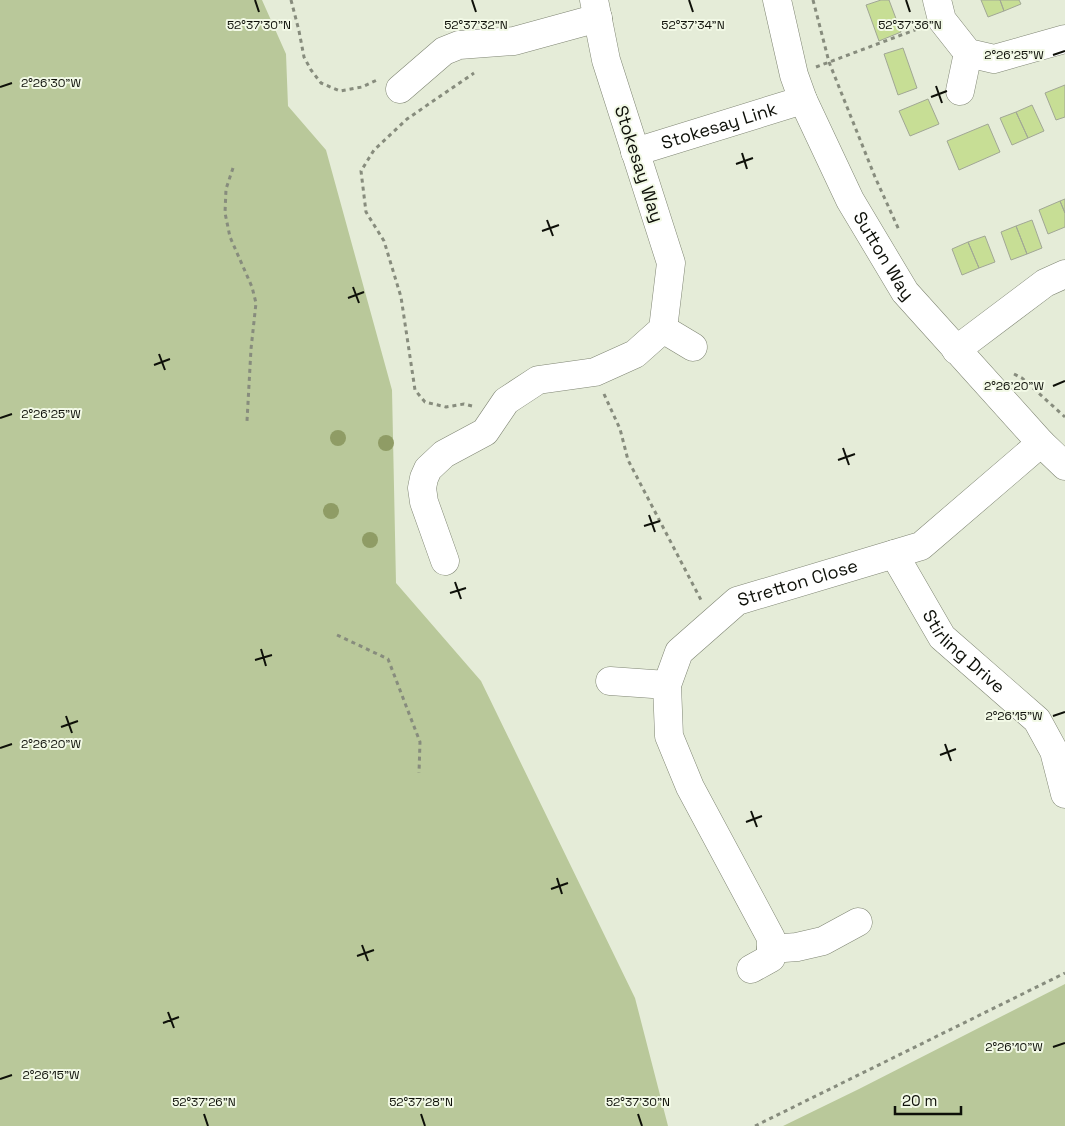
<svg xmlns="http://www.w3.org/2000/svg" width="1065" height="1126" font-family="'Space Grotesk',sans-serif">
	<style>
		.green { fill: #b9c89a }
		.building { fill: #c7de95; stroke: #a1a795 }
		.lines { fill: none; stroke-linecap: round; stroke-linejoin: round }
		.minor-casing { stroke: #7f8573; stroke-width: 29 }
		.path { stroke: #878c7d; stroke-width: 3; stroke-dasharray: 4 4; stroke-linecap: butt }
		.minor { stroke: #fff; stroke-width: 28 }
		.tree { fill: #8f9c65 }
		.ticks { fill: none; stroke: #0e1009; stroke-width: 2 }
		.labels { text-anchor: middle; stroke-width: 4; stroke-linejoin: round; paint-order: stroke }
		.street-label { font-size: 18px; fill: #0e1009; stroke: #f2f9e6 }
		.ticks-label { font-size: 12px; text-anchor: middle; fill: #0e1009; stroke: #f2f9e6; stroke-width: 4; stroke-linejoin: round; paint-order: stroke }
	</style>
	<rect width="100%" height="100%" fill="#e5ecd8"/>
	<path class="green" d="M0 0H262L286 54 288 106 326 150 392 390 396 583 481 681 635 998 668 1126H0Z
		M1065 984V1126H783L859 1089Z"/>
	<path class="building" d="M881 0H889L901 32 879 41 866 5Z
		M981 0H1000L1004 11 988 17Z
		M1000 0H1019L1021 4 1004 11Z
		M903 48 917 88 898 95 884 54Z
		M1065 85V117L1056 120 1045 93Z
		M928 99 939 124 910 136 899 111Z
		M1032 105 1044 131 1028 138 1016 112Z
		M1016 112 1028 138 1012 145 1000 118Z
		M988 124 1000 152 959 170 947 141Z
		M1065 199V213L1060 201Z
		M1060 201 1065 213V227L1048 234 1039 210Z
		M1032 220 1042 248 1027 254 1016 226Z
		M1016 226 1027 254 1011 260 1001 232Z
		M985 236 995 262 979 268 968 242Z
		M968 242 979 268 962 275 952 249Z"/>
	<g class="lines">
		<g class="minor-casing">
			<g id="minor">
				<path id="s1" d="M777 0 794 75 803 100 850 200 905 292 1041 443 1065 466"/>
				<path d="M937 0 942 20 968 53 994 59 1065 39"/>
				<path d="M400 89 444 51 459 45 514 41 598 18"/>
				<path d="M960 91 968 53"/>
				<path id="s2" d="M635 152 803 100"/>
				<path d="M663 329 693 347"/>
				<path d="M956 350 1045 283 1065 274"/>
				<path id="s3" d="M894 554 942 637 1037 720 1054 751 1065 794"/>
				<path d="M445 561 424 502 422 488 424 478 428 469 444 454 485 432 506 401 538 380 595 372 635 354 663 329 671 263 606 60 594 0"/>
				<path d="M610 681 667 685"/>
				<path d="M771 949 797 947 823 941 858 922"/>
				<path id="s4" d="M751 969 771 958V938L690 787 669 736 667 685 679 652 737 601 921 546 1041 443"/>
			</g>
		</g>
		<path class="path" d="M291 0 299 31 304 57 311 70 321 83 340 91 362 87 377 80
			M813 0 829 62 875 177 899 230
			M816 67 920 28
			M233 168 226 189 225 213 230 237 252 287 256 303 251 349 247 421
			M1014 374 1022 378 1065 417
			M604 394 620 429 628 460 701 600
			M472 406 464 404 446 407 425 402 415 390 401 297 384 241 366 212 361 171 374 150 407 119 474 73
			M337 635 388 659 420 742 419 773
			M755 1126 1065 973"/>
		<use href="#minor" class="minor"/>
	</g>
	<g class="tree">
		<circle cx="338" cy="438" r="8"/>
		<circle cx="386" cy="443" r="8"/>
		<circle cx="331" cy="511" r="8"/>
		<circle cx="370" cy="540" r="8"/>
	</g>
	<path class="ticks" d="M255 0 259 12M472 0 476 12M689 0 693 12M906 0 910 12M1053 55 1065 51M936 86 942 103M0 87 12 83M931 97 947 91M742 153 747 169M736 164 753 158M547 220 553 236M542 231 559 225M353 287 359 303M348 298 364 292M159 354 165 370M154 365 170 359M1053 386 1065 381M0 418 12 414M843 448 849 465M838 460 855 454M649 515 655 532M644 526 660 521M455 582 461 599M450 593 466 588M261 649 266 666M255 660 272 655M66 716 72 733M1053 716 1065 712M61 727 78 721M945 744 951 761M0 748 12 744M940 755 956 749M751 811 757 827M746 822 762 816M557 878 562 894M551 889 568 883M362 945 368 961M357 956 374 950M168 1012 174 1028M163 1023 179 1017M1053 1047 1065 1043M0 1079 12 1075M204 1114 208 1126M421 1114 425 1126M638 1114 642 1126"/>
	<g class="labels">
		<g class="street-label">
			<text dy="6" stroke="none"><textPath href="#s2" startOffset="88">Stokesay Link</textPath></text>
			<text transform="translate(639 164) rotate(72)" y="6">Stokesay Way</text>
			<text dy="6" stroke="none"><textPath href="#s1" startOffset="279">Sutton Way</textPath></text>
			<text dy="6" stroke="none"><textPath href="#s4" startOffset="496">Stretton Close</textPath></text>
			<text dy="6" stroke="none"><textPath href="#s3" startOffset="121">Stirling Drive</textPath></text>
		</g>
	</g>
	<g class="ticks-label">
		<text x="259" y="29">52°37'30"N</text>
		<text x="476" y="29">52°37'32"N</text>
		<text x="693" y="29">52°37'34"N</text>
		<text x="910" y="29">52°37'36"N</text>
		<text x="1014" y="59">2°26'25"W</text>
		<text x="51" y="87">2°26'30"W</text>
		<text x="1014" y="390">2°26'20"W</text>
		<text x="51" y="418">2°26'25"W</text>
		<text x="1014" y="720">2°26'15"W</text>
		<text x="51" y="748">2°26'20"W</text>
		<text x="1014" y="1051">2°26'10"W</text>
		<text x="51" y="1079">2°26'15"W</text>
		<text x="204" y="1106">52°37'26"N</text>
		<text x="421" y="1106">52°37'28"N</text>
		<text x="638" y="1106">52°37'30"N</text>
	</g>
	<path d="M895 1106v8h66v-8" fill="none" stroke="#0e1009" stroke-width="2.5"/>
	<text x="902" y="1106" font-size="15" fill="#0e1009" stroke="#f2f9e6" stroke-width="4" paint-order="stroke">20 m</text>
</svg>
